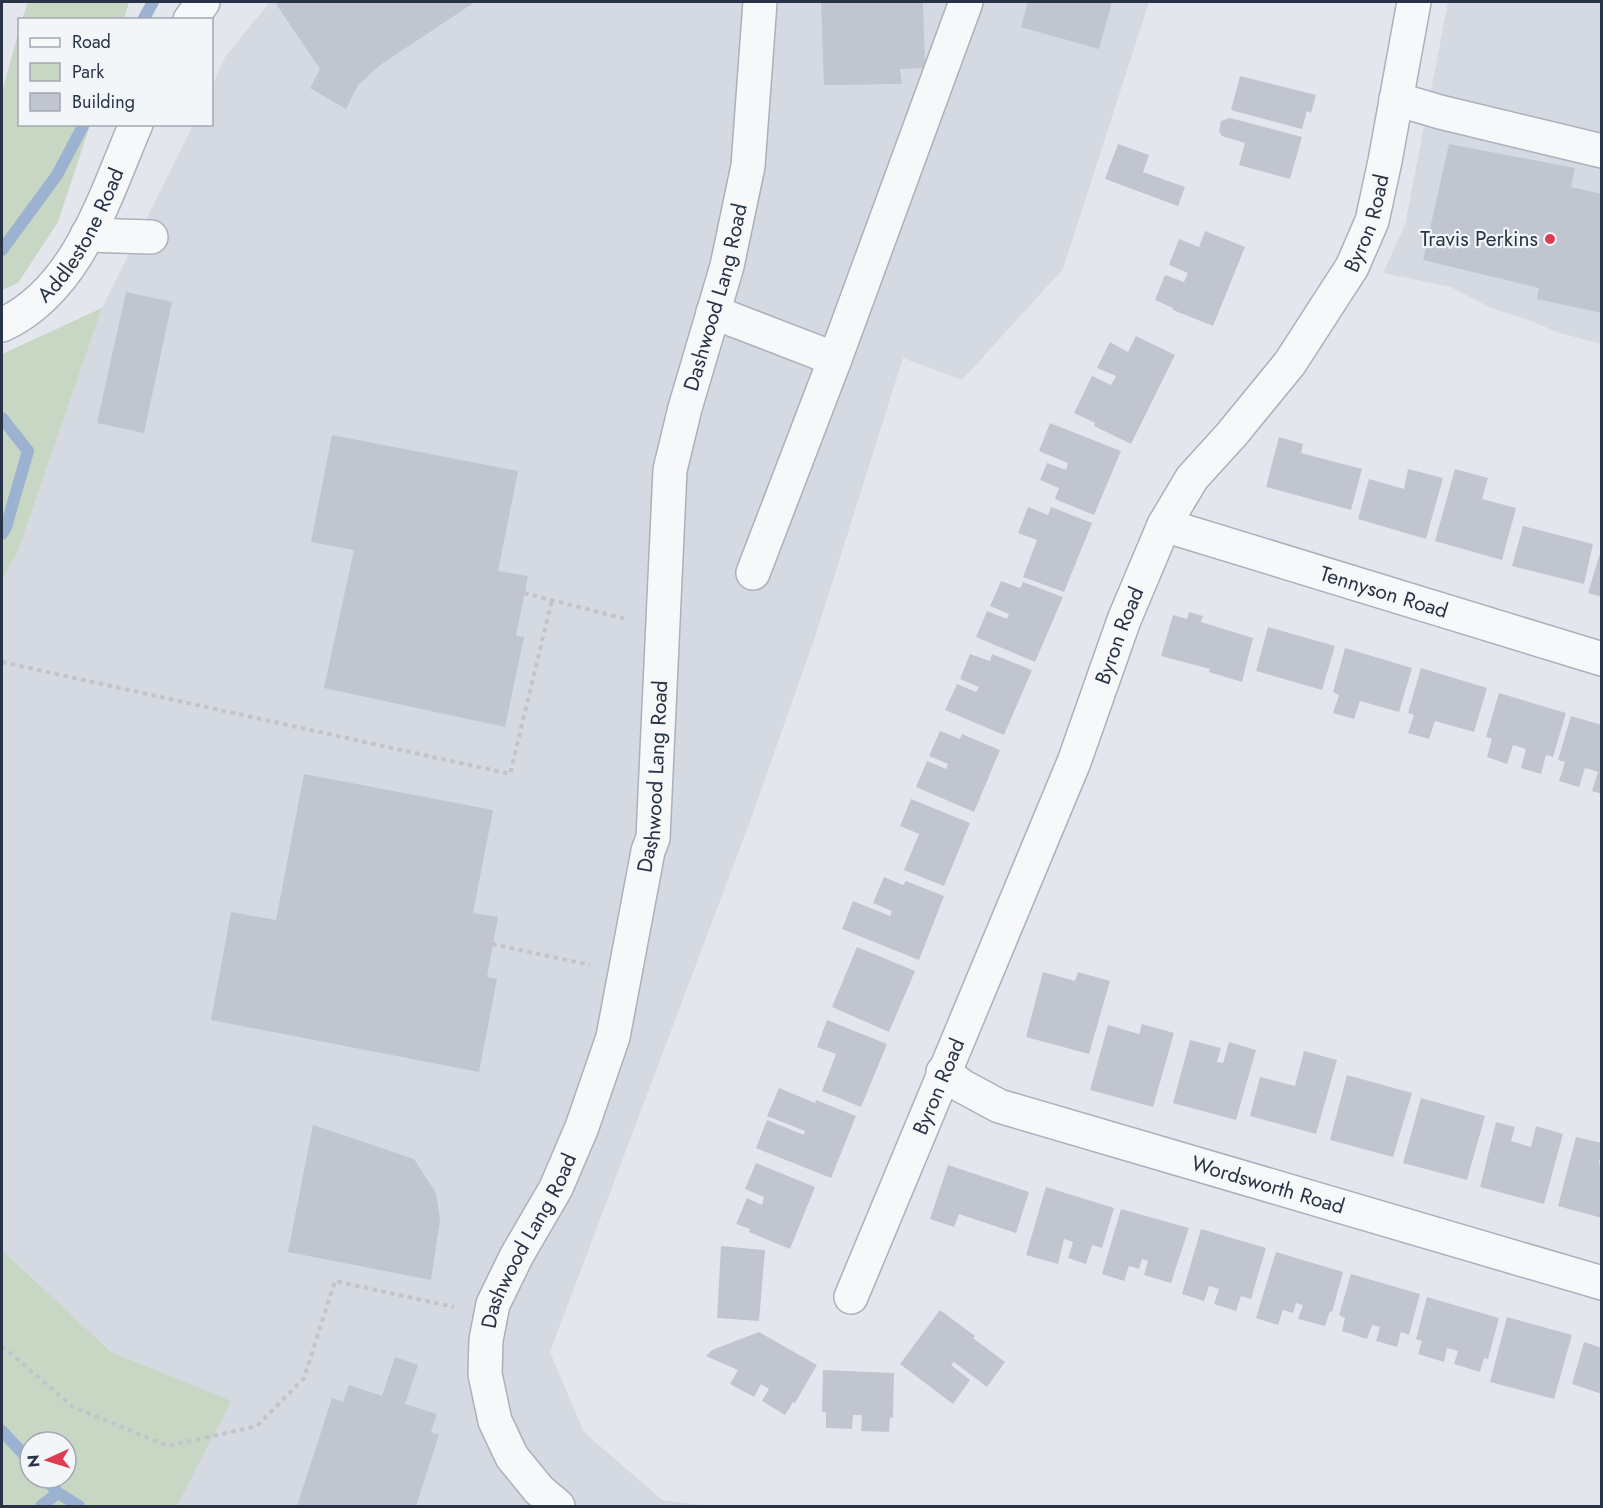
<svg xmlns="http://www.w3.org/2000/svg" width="1603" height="1508" font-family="Jost,sans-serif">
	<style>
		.built { fill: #d4d9e2 }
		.green { fill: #c8d7c3; fill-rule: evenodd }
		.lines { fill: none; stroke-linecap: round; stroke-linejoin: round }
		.stream { stroke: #9bb3d0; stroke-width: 12 }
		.building { fill: #c0c5d0 }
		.minor-casing { stroke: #abb1bb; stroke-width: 36 }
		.path { stroke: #c1c5cb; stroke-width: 4; stroke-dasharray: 4.5 4.5; stroke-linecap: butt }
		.minor { stroke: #f7f8fa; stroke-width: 33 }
		.poi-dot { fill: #de3c50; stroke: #f3f6f9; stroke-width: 2 }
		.labels { text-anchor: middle; stroke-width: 4.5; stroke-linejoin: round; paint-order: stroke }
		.street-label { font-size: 21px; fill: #283347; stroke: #f3f6f9 }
		.poi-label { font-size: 21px; fill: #283347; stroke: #f3f6f9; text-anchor: end }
	</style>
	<rect width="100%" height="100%" fill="#e3e7ed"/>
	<path class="built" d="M270 2H1149L1063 269 962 380 903 358 816 634 752 816 550 1352 584 1432 662 1500 709 1506H177L230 1401 111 1352 2 1250V580L18 551 102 308 193 125 212 124V86L225 57Z
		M1448 2H1601V344L1560 333 1526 319 1491 308 1451 287 1383 273 1405 225Z"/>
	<path class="green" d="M28 2H129L124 19H22Z
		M19 30 20 124 90 125 58 222 18 283 2 290V92Z
		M102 308 18 551 2 580V354Z
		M2 1250 111 1352 231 1401 177 1506H2ZM30 1442H66V1478H30Z"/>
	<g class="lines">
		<path class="stream" d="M143 20 153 2
			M2 250 57 175 84 124
			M2 418 28 451 6 527 2 534
			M2 1431 30 1461
			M45 1478 58 1493
			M41 1506 58 1493 79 1506"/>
	</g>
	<path class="building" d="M279 2H475L380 65 358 85 346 109 310 88 320 69 276 4Z
		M821 2H923L925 68 900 69 902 84 824 85Z
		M1028 2H1112L1099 49 1021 27Z
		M1240 76 1316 95 1311 113 1307 111 1302 129 1231 110Z
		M1230 118 1302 137 1290 179 1239 165 1245 143 1222 136 1219 131 1221 121Z
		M1118 144 1149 155 1143 172 1185 187 1178 206 1105 179Z
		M1449 144 1575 168 1571 187 1602 194V313L1537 299 1539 288 1423 260Z
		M1205 231 1245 247 1213 326 1173 310V308L1155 300 1165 275 1184 282 1188 273 1169 265 1179 239 1199 247Z
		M126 292 172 302 144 433 97 423Z
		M1136 336 1175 355 1131 444 1094 426 1095 423 1074 413 1092 376 1111 385 1116 376 1097 368 1110 342 1128 352Z
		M1050 423 1121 451 1094 515 1055 499 1059 488 1040 480 1047 463 1066 470 1068 463 1039 451Z
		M332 435 518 471 498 571 528 576 516 636 524 637 505 727 324 688 354 550 311 542Z
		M1279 437 1303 444 1301 453 1362 469 1351 510 1266 487Z
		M1408 469 1443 478 1426 539 1358 519 1369 479 1404 489Z
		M1455 469 1488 478 1482 499 1516 508 1502 560 1435 541Z
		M1028 507 1048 515 1051 507 1092 523 1064 592 1023 577 1037 540 1018 533Z
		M1523 526 1593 544 1584 584 1512 566Z
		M1601 550H1602V597L1588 593Z
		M1001 581 1020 588 1023 582 1063 597 1035 662 976 637 987 611 1007 619 1009 614 990 606Z
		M1189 612 1203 616 1201 622 1253 638 1242 682 1209 672 1210 669 1161 656 1173 615 1187 619Z
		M1268 627 1335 646 1322 690 1256 671Z
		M1345 648 1412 668 1399 712 1360 701 1354 719 1333 713 1339 695 1333 692Z
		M970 654 990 661 992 654 1032 670 1004 735 945 710 957 684 976 692 979 687 960 679Z
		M1421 668 1487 688 1474 732 1435 721 1429 739 1408 733 1414 715 1408 713Z
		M1499 693 1566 713 1553 757 1546 755 1541 774 1521 768 1526 749 1513 745 1507 764 1487 757 1492 739 1486 737Z
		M1571 716 1602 725V794L1592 791 1598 772 1592 770 1585 768 1579 787 1559 781 1565 762 1558 760Z
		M940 731 960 739 962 734 1000 750 974 812 916 787 927 761 946 769 948 764 929 756Z
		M304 774 493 810 473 913 498 917 487 977 497 979 479 1072 211 1020 231 912 276 920Z
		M911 799 970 823 944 886 904 870 919 834 900 826Z
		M884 877 903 885 906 881 944 896 919 960 842 929 853 901 890 916 892 911 873 903Z
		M857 947 915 971 889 1032 832 1007Z
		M1043 972 1075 981 1078 972 1110 981 1089 1054 1026 1037Z
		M827 1020 887 1044 861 1107 822 1091 836 1054 817 1047Z
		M1142 1024 1174 1033 1153 1107 1090 1090 1108 1025 1139 1034Z
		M1190 1040 1221 1048 1217 1062 1223 1063 1229 1042 1256 1050 1236 1120 1173 1103Z
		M1304 1051 1337 1060 1316 1134 1250 1116 1260 1077 1295 1086Z
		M1347 1075 1412 1093 1393 1157 1330 1140Z
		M779 1088 815 1103 816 1100 856 1116 831 1178 756 1148 767 1120 804 1135 805 1131 767 1116Z
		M1421 1098 1485 1116 1467 1180 1403 1163Z
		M1496 1122 1515 1127 1511 1141 1531 1147 1536 1126 1563 1134 1544 1204 1480 1187Z
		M313 1125 414 1159 436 1193 440 1220 431 1280 288 1252Z
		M1576 1137 1602 1143 1599 1164 1602 1165V1218L1558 1206Z
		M756 1163 815 1187 790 1249 749 1232 750 1229 736 1224 747 1198 762 1205 764 1197 745 1189Z
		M948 1165 1029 1192 1016 1233 959 1214 954 1227 930 1219Z
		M1046 1187 1114 1208 1102 1248 1092 1245 1086 1264 1068 1258 1073 1242 1064 1239 1058 1264 1026 1255Z
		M1121 1209 1189 1228 1171 1283 1144 1275 1148 1261 1142 1259 1139 1269 1129 1266 1124 1281 1102 1274Z
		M1201 1229 1266 1248 1251 1299 1241 1296 1236 1311 1214 1304 1219 1289 1209 1286 1204 1301 1182 1294Z
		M721 1246 765 1250 759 1321 717 1318Z
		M1276 1252 1343 1272 1332 1312 1330 1311 1325 1326 1298 1319 1303 1305 1296 1303 1293 1313 1283 1310 1278 1325 1256 1318Z
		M1351 1274 1420 1294 1409 1335 1401 1332 1397 1347 1376 1341 1380 1327 1372 1325 1367 1339 1342 1331 1345 1318 1339 1315Z
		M1427 1297 1499 1318 1488 1359 1484 1358 1480 1372 1454 1364 1458 1351 1447 1348 1444 1362 1418 1354 1422 1341 1416 1339Z
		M940 1310 975 1336 973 1338 1005 1362 987 1387 954 1362 951 1365 970 1380 953 1404 900 1364Z
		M1507 1317 1572 1335 1554 1399 1490 1382Z
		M759 1332 817 1365 795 1403 793 1402 785 1415 762 1401 769 1389 761 1384 754 1397 730 1384 738 1370 706 1356 712 1350Z
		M1584 1342 1602 1348V1394L1572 1384Z
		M395 1357 418 1365 405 1404 437 1414 431 1432 439 1435 416 1506H297L332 1398 343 1402 349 1385 382 1396Z
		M823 1370 894 1373 893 1418 890 1417 889 1432 861 1431 862 1415H853L852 1429 826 1428V1412H822Z"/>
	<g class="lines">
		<g class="minor-casing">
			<g id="minor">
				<path d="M190 20 203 2"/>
				<path d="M1396 99 1440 112 1602 151"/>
				<path d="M87 235 151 237"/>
				<path d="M713 312 835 359"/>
				<path id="s1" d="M2 325C78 290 105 196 136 124"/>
				<path id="s2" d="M1164 525 1602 659"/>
				<path d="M753 573 835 359 966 2"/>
				<path id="s3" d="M943 1072 962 1086 999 1106 1602 1283"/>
				<path id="s4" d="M851 1297 1074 762 1124 620 1164 525 1192 478 1232 434 1290 363 1352 267 1372 221 1385 161 1414 2"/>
				<path id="s5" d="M558 1506 539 1490 512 1457 495 1421 485 1374 486 1340 493 1304 517 1255 556 1188 582 1127 613 1037 648 851 653 838 670 470 685 408 727 266 748 166 760 2"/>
			</g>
		</g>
		<path class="path" d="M524 593 626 619
			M2 662 510 774 552 600
			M492 944 590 965
			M2 1346 73 1407 168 1446 257 1426 304 1378 335 1281 454 1307"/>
		<use href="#minor" class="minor"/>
	</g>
	<circle class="poi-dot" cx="1550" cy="239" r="6"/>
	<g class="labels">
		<g class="street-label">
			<text dy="7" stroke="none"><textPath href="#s4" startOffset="1200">Byron Road</textPath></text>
			<text dy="7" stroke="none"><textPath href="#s1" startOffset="123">Addlestone Road</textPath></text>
			<text dy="7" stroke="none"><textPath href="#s5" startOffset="1270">Dashwood Lang Road</textPath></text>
			<text dy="7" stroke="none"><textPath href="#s2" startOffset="230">Tennyson Road</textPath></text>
			<text dy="7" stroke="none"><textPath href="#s4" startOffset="714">Byron Road</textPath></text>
			<text dy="7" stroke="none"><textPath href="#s5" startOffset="784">Dashwood Lang Road</textPath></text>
			<text dy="7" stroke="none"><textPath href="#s4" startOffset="228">Byron Road</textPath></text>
			<text dy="7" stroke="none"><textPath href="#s3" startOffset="346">Wordsworth Road</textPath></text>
			<text dy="7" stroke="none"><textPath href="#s5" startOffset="298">Dashwood Lang Road</textPath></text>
		</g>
		<g class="poi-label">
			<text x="1538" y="246">Travis Perkins</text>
		</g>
	</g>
	<rect width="1603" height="1508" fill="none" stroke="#283347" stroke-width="6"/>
	<rect x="18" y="18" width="195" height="108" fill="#f3f6f9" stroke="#a2a8b2" stroke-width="1.5"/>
	<rect x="30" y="38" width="30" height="9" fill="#f7f8fa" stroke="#a2a8b2" stroke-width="1.5"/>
	<text x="72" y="48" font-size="18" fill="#283347">Road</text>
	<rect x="30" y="63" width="30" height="18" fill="#c8d7c3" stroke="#a2a8b2" stroke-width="1.5"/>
	<text x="72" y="78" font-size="18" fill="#283347">Park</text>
	<rect x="30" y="93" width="30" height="18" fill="#c0c5d0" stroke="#a2a8b2" stroke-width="1.5"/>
	<text x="72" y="108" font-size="18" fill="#283347">Building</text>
	<g transform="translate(48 1460) rotate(266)"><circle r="28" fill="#f3f6f9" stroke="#a2a8b2" stroke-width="1.5"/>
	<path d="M0-4.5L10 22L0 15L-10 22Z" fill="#de3c50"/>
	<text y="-9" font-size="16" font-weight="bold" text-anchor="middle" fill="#283347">N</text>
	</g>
</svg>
